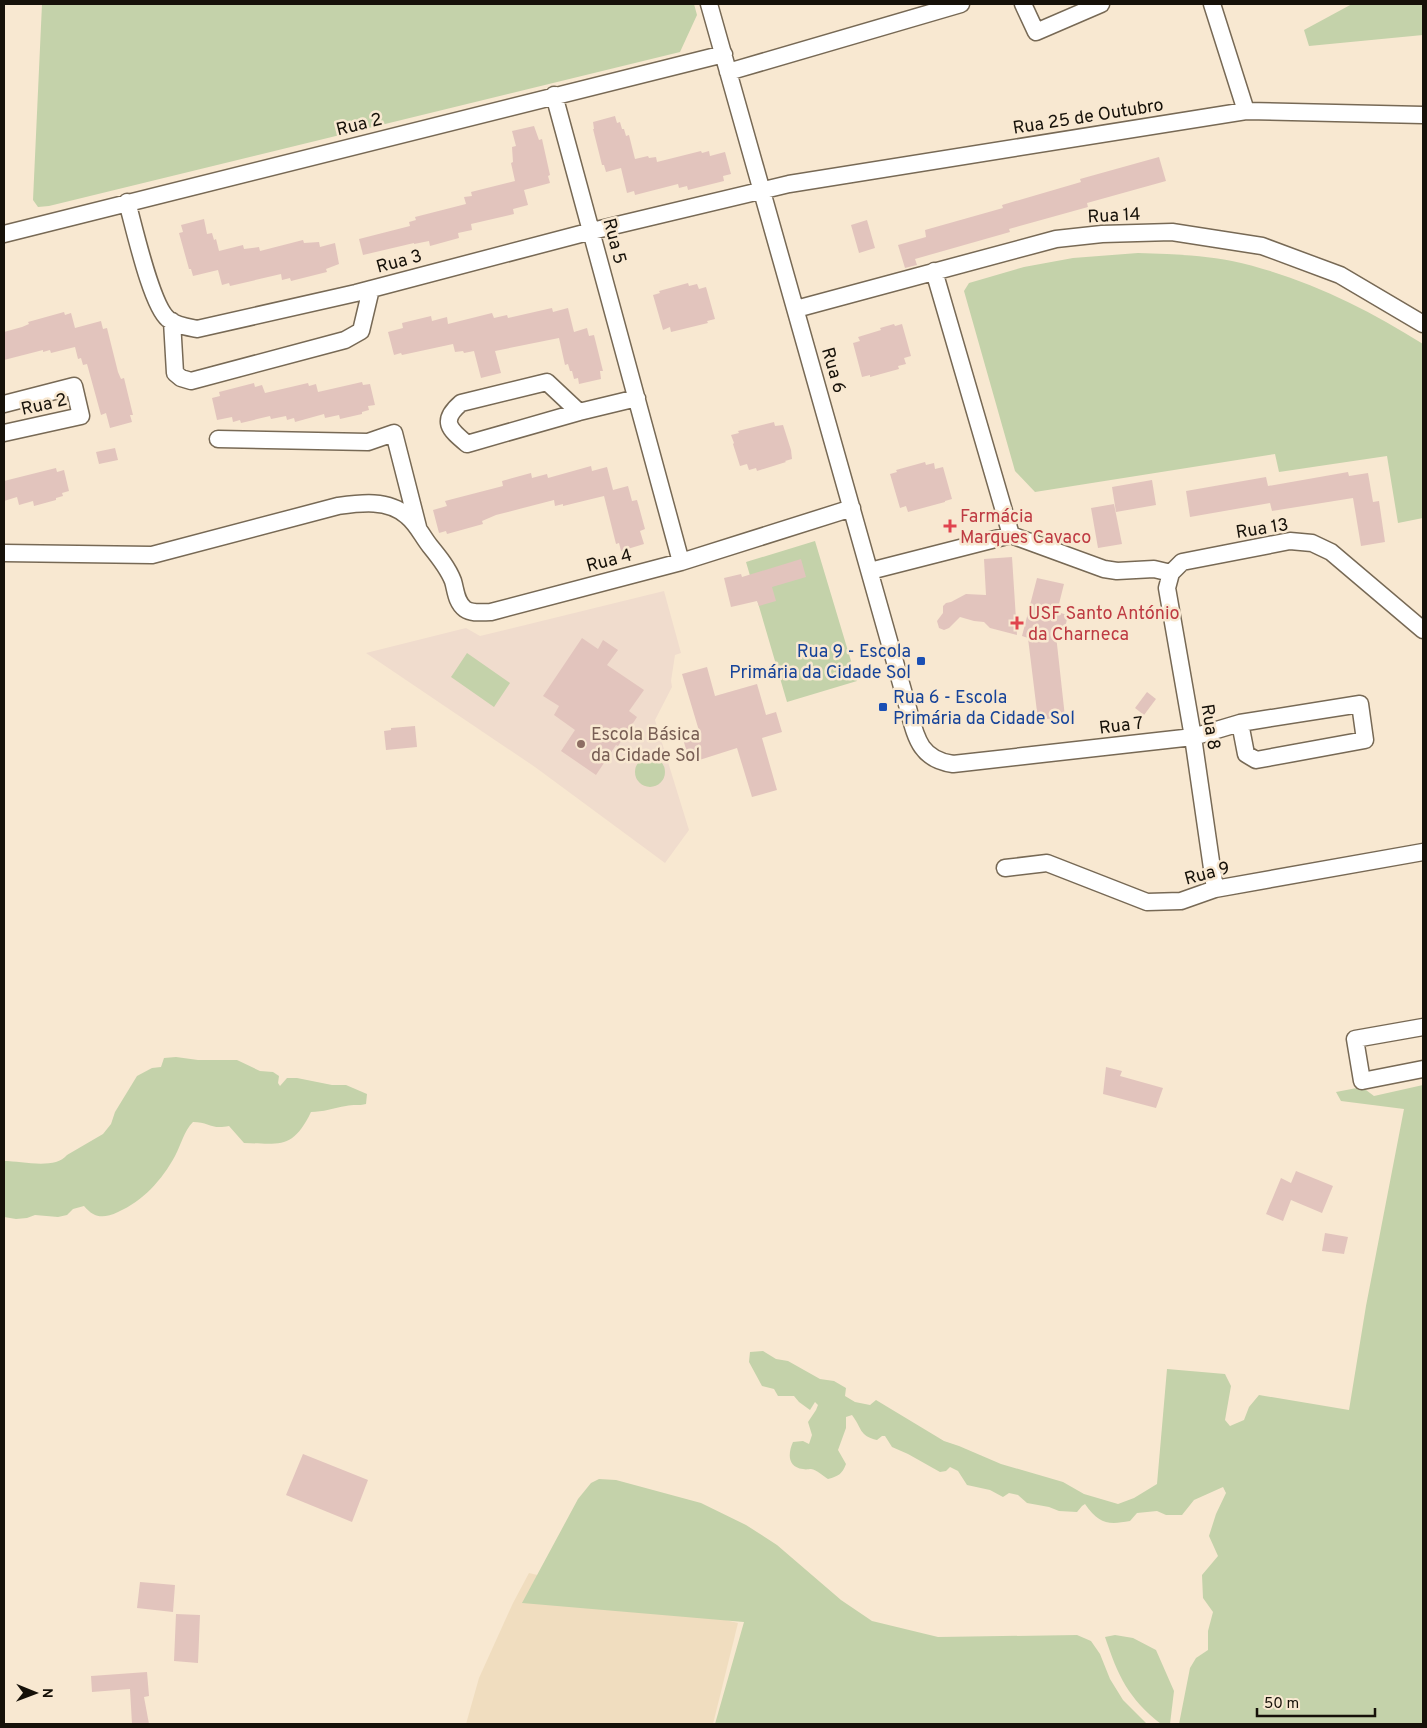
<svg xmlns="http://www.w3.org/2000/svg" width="1427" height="1728" font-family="Overpass,sans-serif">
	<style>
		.built { fill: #f0ddbf }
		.education { fill: #f0dccd }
		.green { fill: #c4d2aa }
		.building { fill: #e2c4bd }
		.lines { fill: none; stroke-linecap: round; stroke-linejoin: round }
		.street-casing { stroke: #776955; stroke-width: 19 }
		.street { stroke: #fff; stroke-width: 16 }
		.health-dot { fill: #e0444e; stroke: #f8e8d1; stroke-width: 2 }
		.transit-dot { fill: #1a4fb4; stroke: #f8e8d1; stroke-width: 2 }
		.education-dot { fill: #8d6e63; stroke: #f8e8d1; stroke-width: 2 }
		.labels { text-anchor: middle; stroke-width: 5; stroke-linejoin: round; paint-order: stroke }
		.street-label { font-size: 18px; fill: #161109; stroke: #f8e8d1 }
		.health-label { font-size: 18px; fill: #be3a42; stroke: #f8e8d1; text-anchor: start }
		.transit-label { font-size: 18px; fill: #164399; stroke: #f8e8d1; text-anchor: end }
		.education-label { font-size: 18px; fill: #785e54; stroke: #f8e8d1; text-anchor: start }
	</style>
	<rect width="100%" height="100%" fill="#f8e8d1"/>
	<path class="built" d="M529 1573 738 1623 713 1724H466L479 1678 513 1603Z"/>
	<path class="education" d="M664 591 681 653 675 655 671 681 672 687 655 720 689 830 665 863 535 767 366 653 466 628 480 636Z"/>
	<path class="green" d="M42 4H694L697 15 680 52 49 206 38 207 33 200Z
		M1352 4H1423V35L1309 46 1304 30Z
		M1138 253C1169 254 1202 255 1232 261 1301 276 1364 307 1423 344V518L1398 523 1387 456 1279 472 1275 454 1035 492 1015 471 964 291 969 283 1024 267 1073 258Z
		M815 541 857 681 787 702 746 562Z
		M467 653 510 683 494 707 451 677Z
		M635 772a15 15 0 1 1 30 0a15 15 0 1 1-30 0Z
		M176 1057 198 1060H237L260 1071 273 1072 279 1076 278 1083 280 1086 287 1078H297L332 1085H346L367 1094 366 1104C359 1106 353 1104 346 1106 334 1108 323 1112 311 1112 293 1149 281 1144 244 1143L229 1126C211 1130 209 1122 193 1122 184 1131 181 1145 175 1156 162 1180 143 1201 118 1212 103 1219 94 1218 84 1206L73 1209 67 1215 58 1217 35 1215 27 1218 16 1219 4 1217V1161C22 1161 55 1170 67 1155L103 1134 111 1124 115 1112 137 1076 152 1068 161 1067 164 1058Z
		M1423 1085V1724H1179L1190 1668 1196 1658 1208 1650V1631L1213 1612 1203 1598 1202 1575 1218 1556 1209 1536 1216 1514 1226 1493 1223 1487 1194 1500 1182 1515H1166L1157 1511 1137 1513 1130 1521C1108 1525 1099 1524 1085 1504L1082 1506 1077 1512 1059 1511 1049 1507 1027 1503 1018 1495 1009 1493 1003 1497 990 1490 967 1485 958 1471 950 1467 946 1471 940 1472 908 1454 892 1447 885 1436H882L877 1440C859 1436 862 1428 852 1415L846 1417V1428L838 1450 846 1464C842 1474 839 1476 828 1479 823 1476 817 1470 811 1469 809 1469 806 1470 803 1469 787 1467 788 1453 793 1442L803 1441 809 1444 812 1435 808 1422 816 1410 818 1405 815 1402 810 1410 799 1402 794 1396H778L774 1389 762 1386 749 1362 750 1352 763 1351 776 1359 788 1361 820 1379 834 1381 846 1388 845 1396 855 1402 870 1405 876 1400 944 1441 959 1446 1001 1464 1063 1482 1084 1494 1118 1504 1134 1498 1157 1484 1167 1369 1225 1374 1231 1386 1225 1420 1230 1426 1244 1420 1249 1407 1259 1395 1349 1410 1366 1306 1404 1109 1341 1101 1336 1092 1362 1087 1374 1096Z
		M599 1479 616 1480 701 1503 746 1525 777 1545 841 1600 872 1621 938 1637 1077 1635 1091 1641 1100 1654 1110 1679 1123 1700 1147 1724H715L744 1622 522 1603 578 1499 591 1483Z
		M1115 1635 1133 1638 1156 1650 1174 1691 1170 1724H1161C1128 1698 1118 1676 1105 1637Z"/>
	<path class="building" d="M615 116 617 123 620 122 622 129H624L626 136 629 135 635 159 648 156 649 158 656 157 657 162 701 151 702 153 709 151 710 156 725 152 731 174 723 176 724 181 688 190 687 186 679 188 678 184 635 195 634 191 627 193 621 168 606 172 604 165H602L593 129H594L593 122Z
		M534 126 539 140 542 139 550 175 548 176 550 183 524 190 528 205 513 209 514 214 471 224 472 230 458 233 459 238 430 246 429 241 414 244V243L363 255 359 239 410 226 409 222 416 220 415 217 466 204 464 197 472 196 471 192 515 181 511 163 513 162 512 147 516 146 512 131Z
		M1159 157 1166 181 1087 203 1088 207 1009 229 1010 232 915 259 917 265 905 268 898 245 926 237 925 230 1003 208 1002 205 1081 182 1080 179Z
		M204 219 207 234 212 233 214 240 216 239 219 251 243 245 244 249 259 247 260 251 303 240 304 243 319 242 320 247 335 243 339 264 326 269 327 272 291 281 290 278 282 280 281 274 230 286 229 283 222 285 218 270 193 276 191 269H189L179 233 183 232 181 225Z
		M867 220 875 248 859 253 851 225Z
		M688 283 689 286 697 284 699 289 706 287 715 319 707 321 708 323 671 332 670 327 663 330 653 295 660 293 659 291Z
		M552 308 553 312 568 308 574 332 587 328 589 336 594 335 603 371H600L601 379 579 384 578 378 574 379 572 371H570L568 364 565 365 559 338 495 351 501 373 481 378 474 351 464 353 463 351 455 352 453 344 402 355 401 353 394 355 388 332 403 328 402 323 431 316 432 321 447 317 448 324 492 313 494 318 507 315 508 318Z
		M64 312 65 315 71 313 75 328 101 321 103 329 107 328 118 372 121 379 124 378 133 415H130L132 422 110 428 106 413 101 415 87 364 83 365 81 358 78 359 75 347 51 353 50 350 43 352V350L4 360V332L22 327 29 324 28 322Z
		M894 324 895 326 902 324 911 356 904 358 906 364 898 366 899 369 870 377V375L862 377 853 343 860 341 858 337 881 330 880 328Z
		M362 382 363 385 370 384 375 405 368 406 369 410 362 412V414L340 419 339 415 325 418 324 414 295 422 294 418 287 420 286 416 271 419 270 416 241 423 240 420 233 422 232 417 217 420 212 398 220 396 219 392 254 383 255 387 262 385 265 393 308 383 309 386 316 384 318 392Z
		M774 422 775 426 783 425 791 450 792 459 785 461 786 462 757 471 756 468 749 470 747 464 740 466 733 444 734 443 731 435 739 433 738 431Z
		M115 448 118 460 99 464 96 452Z
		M925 462 926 465 934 463 935 469 943 467 952 499 945 501V502L908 512 906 506 900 508 890 474 897 472 896 470Z
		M591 466 592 471 607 467 613 490 628 486 632 501 637 500 639 507 645 529 640 531 644 544 621 551 619 543 616 544 604 496 563 506V504L555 506 554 500 496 515 482 521 483 524 447 534 446 531 439 533 433 510 447 506 445 501 503 486 502 481 531 473 532 478 547 474 548 478Z
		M56 468 57 472 64 470 69 491 62 493 63 496 56 498V500L34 506 33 501 19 505 17 497 4 501V481Z
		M1348 472 1349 476 1368 473 1373 502 1379 501 1385 542 1361 546 1353 498 1272 511 1270 503 1190 517 1186 491 1266 477 1268 486Z
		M1152 480 1156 505 1116 512 1112 487Z
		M1114 504 1122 544 1098 548 1091 508Z
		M1012 557 1017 635 990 628 984 622 974 621 960 617 949 628 944 630 939 628 937 621 943 613V606L946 603 951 602 966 594 986 595 984 559Z
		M801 559 806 577 772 587 776 601 759 606 757 601 731 607 724 578 741 574 742 577Z
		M1037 578 1064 584 1057 612 1068 615 1065 628 1055 626 1065 717 1038 720 1028 638 1022 636Z
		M582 638 598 649 603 640 618 650 607 665 644 690 629 711 637 717 618 746 616 745 596 775 561 751 575 730 554 715 559 706 543 696Z
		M707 667 715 696 757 684 766 715 776 712 782 732 762 738 777 790 752 797 737 748 690 763 683 739 700 734 682 674Z
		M1147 692 1156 699 1144 715 1135 708Z
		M415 726 417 747 386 750 384 731 391 730V728Z
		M1106 1067 1122 1071 1120 1076 1163 1088 1156 1108 1103 1094Z
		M1296 1171 1333 1186 1322 1213 1291 1200 1283 1221 1266 1214 1281 1178 1291 1183Z
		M1325 1233 1348 1237 1344 1254 1322 1251Z
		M303 1454 368 1480 352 1522 286 1495Z
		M140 1582 175 1585 173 1612 137 1608Z
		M176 1614 200 1615 198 1663 174 1661Z
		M147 1672 149 1696 144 1697 149 1724H132L130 1689 92 1692 91 1676Z"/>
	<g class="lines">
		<g class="street-casing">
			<path id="street" d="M709 4 906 701C915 731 916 759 953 764L1193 737 1240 723 1360 704 1365 740 1256 760 1246 754 1240 723
				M1023 4 1036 32 1101 4
				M1212 4 1246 111
				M728 72 961 4
				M554 95 681 562
				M127 202C134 226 151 305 168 319 177 326 187 327 197 329L356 293 592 231 789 184 1246 111 1423 115
				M4 234 724 54
				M934 271 1011 535
				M796 309 1056 239 1102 234 1172 232 1262 246 1340 275 1423 324
				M172 321 175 373 181 378 191 381 345 340 361 331 371 289
				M4 404 74 386 81 416 4 433
				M579 412 547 382 461 403C440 421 449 429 467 444L579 412 637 398
				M218 439 368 442 394 433 418 527
				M4 553 152 555 338 506C360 503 388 499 407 516 417 524 422 536 430 546 439 557 448 568 453 581 456 591 456 602 465 609 472 614 483 612 491 612L681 562 852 508
				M870 571 1011 535 1104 569 1117 571 1154 569 1171 573
				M1005 868 1047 863 1147 902 1181 901 1215 889 1423 852
				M1215 889 1193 737 1167 588 1171 573 1182 562 1290 541 1312 543 1331 552 1423 630
				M1423 1027 1355 1039 1362 1081 1423 1069"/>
		</g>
		<use href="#street" class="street"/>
	</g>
	<g class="health-dot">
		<path d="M947.5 518.5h5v5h5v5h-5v5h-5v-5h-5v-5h5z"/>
		<path d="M1014.5 615.5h5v5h5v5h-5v5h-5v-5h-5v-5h5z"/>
	</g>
	<g class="transit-dot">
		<rect x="916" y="656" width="10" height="10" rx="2.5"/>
		<rect x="878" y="702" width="10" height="10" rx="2.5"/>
	</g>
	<circle class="education-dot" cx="581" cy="744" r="5"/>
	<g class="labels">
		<g class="street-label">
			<text transform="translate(1088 116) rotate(-9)" y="6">Rua 25 de Outubro</text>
			<text transform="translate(359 124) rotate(-14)" y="6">Rua 2</text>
			<text transform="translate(1114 215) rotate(-3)" y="6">Rua 14</text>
			<text transform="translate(615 241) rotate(75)" y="6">Rua 5</text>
			<text transform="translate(399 261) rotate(-15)" y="6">Rua 3</text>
			<text transform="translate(834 370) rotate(74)" y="6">Rua 6</text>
			<text transform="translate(44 404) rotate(-13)" y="6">Rua 2</text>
			<text transform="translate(1262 528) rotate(-9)" y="6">Rua 13</text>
			<text transform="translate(609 560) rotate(-15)" y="6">Rua 4</text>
			<text transform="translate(1121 725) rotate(-7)" y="6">Rua 7</text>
			<text transform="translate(1211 727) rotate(81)" y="6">Rua 8</text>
			<text transform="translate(1207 873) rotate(-15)" y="6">Rua 9</text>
		</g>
		<g class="health-label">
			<text x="960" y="522">Farmácia<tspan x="960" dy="21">Marques Cavaco</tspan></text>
			<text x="1028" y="619">USF Santo António<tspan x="1028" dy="21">da Charneca</tspan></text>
		</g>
		<g class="transit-label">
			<text x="911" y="657">Rua 9 - Escola<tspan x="911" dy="21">Primária da Cidade Sol</tspan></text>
			<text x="893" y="703" text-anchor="start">Rua 6 - Escola<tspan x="893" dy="21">Primária da Cidade Sol</tspan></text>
		</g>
		<g class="education-label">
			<text x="591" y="740">Escola Básica<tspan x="591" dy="21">da Cidade Sol</tspan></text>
		</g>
	</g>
	<rect width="1427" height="1728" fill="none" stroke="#161109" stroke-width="10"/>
	<g transform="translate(35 1693) rotate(91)" stroke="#f8e8d1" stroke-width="4" paint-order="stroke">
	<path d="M0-4L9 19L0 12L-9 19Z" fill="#161109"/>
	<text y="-8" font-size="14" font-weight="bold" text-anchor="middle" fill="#161109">N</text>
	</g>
	<path d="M1257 1708v8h118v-8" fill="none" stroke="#161109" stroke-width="2.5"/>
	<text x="1264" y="1708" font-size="15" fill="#161109" stroke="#f8e8d1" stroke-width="4" paint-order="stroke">50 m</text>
</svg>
